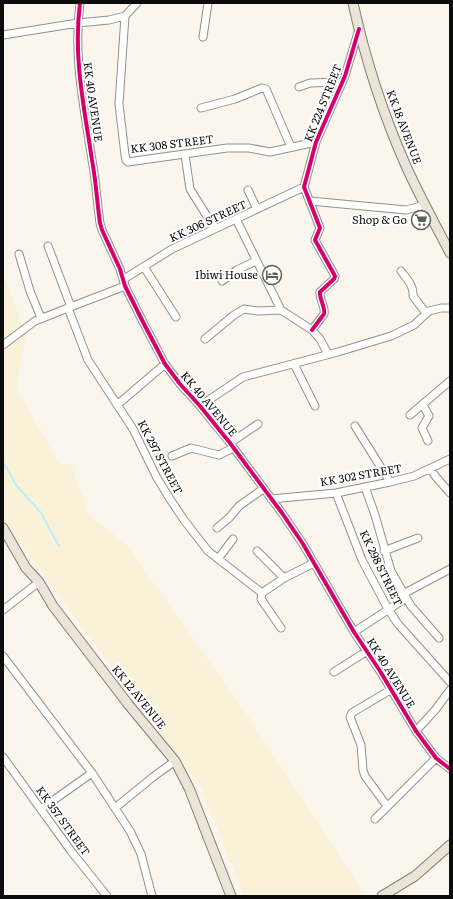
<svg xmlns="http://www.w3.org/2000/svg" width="453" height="899" font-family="Literata,serif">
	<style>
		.farmland { fill: #f9f2d8 }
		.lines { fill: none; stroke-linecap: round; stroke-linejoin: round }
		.stream { stroke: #c1ebf8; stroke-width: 2 }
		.minor-casing { stroke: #93918d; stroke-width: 9 }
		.major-casing { stroke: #807e7a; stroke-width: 11 }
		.minor { stroke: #fefefc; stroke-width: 7 }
		.major { stroke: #ece4d6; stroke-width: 9 }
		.cycleway-casing { stroke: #fff; stroke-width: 6 }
		.cycleway { stroke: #d6006c; stroke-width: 4 }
		.labels { text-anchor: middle; stroke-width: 4; stroke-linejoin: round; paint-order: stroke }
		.street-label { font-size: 11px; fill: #0b0b0b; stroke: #fff }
		.poi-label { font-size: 11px; fill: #0b0b0b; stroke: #fff; text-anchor: end }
	</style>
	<rect width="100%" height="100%" fill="#faf6ee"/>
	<path class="farmland" d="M3 273 26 335 16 387 59 463 71 464 89 515 126 544 246 713 366 896H244L201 788 3 520Z"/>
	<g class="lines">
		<path class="stream" d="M3 462 16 485 41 513 59 546"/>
		<g class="minor-casing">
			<path id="minor" d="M80 3C73 57 84 106 92 160 96 181 97 202 100 223L102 230 120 269 125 286 144 324 165 364 180 384 200 406 230 443 282 513 303 544 354 632 380 671 416 731 436 758 450 769
				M125 16 137 3
				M3 35 78 23 109 20 125 16 119 104 125 155 126 160 128 162 227 148H249L270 152 316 142
				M203 37 208 3
				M299 87 310 83 342 82
				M201 108 235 99 262 88 266 89 291 147
				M185 155 190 189 215 229
				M248 190 257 209
				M310 201 406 210 425 205
				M236 219 281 310 312 330 320 339 328 354
				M48 246 71 307
				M19 254 30 291 41 318
				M144 267 176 317
				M401 271C407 279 414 286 413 296L426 313
				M124 279 172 249 304 187
				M222 281 237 270 256 261
				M125 286 68 308 88 360 133 429 156 476 168 496 184 520 208 551 262 593 284 578 314 563
				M312 330 324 314C326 307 319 300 320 292L334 279 335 276 315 240 320 228 304 187 316 142 345 76 359 29
				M205 339 234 315 244 309 258 311 281 310
				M3 345 35 321 68 308
				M294 364 315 406
				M117 405 165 364
				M423 405 429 416 422 428 428 441
				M200 406 243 377 338 352 391 336 414 325 429 311 441 308H450
				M410 415 450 381
				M355 426 390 482
				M230 443 258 424
				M172 456 191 448 219 455 233 448
				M430 469 436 477 450 493
				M365 487 375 515 391 571 411 606 439 638
				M336 493 362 560 388 609 398 624 450 682
				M271 499 336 493 390 482 414 476 450 459
				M217 528 229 518 239 506 263 489
				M257 551 284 578
				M384 551 418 538
				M218 559 233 539
				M262 593 261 599 281 628
				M403 594 450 569
				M3 610 39 582
				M354 632 406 598
				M3 656 92 773 130 831 141 854 152 896
				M334 672 367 651
				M416 731 436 709 450 690
				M3 757 71 851 107 896
				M387 806 365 776 363 770 361 745 350 717 352 713 355 711 392 689
				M115 808 153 777 175 761
				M41 809 92 773
				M375 819 436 758"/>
		</g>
		<g class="major-casing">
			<path id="major" d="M353 3C365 58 383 114 406 166 419 195 435 224 450 253
				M3 528 26 568 39 582 53 606 128 704 175 761 189 788 231 896
				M382 896 415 876 450 845"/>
		</g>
		<use href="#minor" class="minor"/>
		<use href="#major" class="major"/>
		<g class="cycleway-casing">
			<path id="cycleway" d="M80 3C73 57 84 106 92 160 96 181 97 202 100 223L102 230 120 269 125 286 144 324 165 364 180 384 200 406 230 443 282 513 303 544 354 632 380 671 416 731 436 758 450 769
				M312 330 324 314C326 307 319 300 320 292L334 279 335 276 315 240 320 228 304 187 316 142 345 76 359 29"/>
		</g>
		<use href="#cycleway" class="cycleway"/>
	</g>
	<defs>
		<g id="supermarket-ring" transform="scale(1)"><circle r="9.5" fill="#fff" stroke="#5f5d5a" stroke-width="1.5"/><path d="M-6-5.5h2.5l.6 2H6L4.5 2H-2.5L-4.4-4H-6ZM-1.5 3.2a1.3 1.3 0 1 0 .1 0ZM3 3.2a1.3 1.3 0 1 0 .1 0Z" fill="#5f5d5a"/></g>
		<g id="hotel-ring" transform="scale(1)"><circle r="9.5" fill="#fff" stroke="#5f5d5a" stroke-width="1.5"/><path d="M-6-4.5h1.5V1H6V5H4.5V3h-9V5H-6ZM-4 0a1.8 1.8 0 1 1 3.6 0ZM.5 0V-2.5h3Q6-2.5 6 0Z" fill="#5f5d5a"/></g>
	</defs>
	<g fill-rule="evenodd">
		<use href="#supermarket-ring" x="421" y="220"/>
		<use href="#hotel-ring" x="272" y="275"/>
	</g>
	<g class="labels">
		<g class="street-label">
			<text transform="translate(93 102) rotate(82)" y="4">KK 40 AVENUE</text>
			<text transform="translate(323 103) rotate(-68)" y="4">KK 224 STREET</text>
			<text transform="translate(404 127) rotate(69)" y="4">KK 18 AVENUE</text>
			<text transform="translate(172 144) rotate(-7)" y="4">KK 308 STREET</text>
			<text transform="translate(208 221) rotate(-25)" y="4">KK 306 STREET</text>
			<text transform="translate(209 404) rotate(50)" y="4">KK 40 AVENUE</text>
			<text transform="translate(160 457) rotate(62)" y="4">KK 297 STREET</text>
			<text transform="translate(361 475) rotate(-10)" y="4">KK 302 STREET</text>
			<text transform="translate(381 568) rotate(64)" y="4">KK 298 STREET</text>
			<text transform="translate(391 673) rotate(58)" y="4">KK 40 AVENUE</text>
			<text transform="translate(139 697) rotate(51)" y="4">KK 12 AVENUE</text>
			<text transform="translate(63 821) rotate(54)" y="4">KK 357 STREET</text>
		</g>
		<g class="poi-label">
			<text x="407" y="224">Shop &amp; Go</text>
			<text x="258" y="279">Ibiwi House</text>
		</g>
	</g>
	<rect width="453" height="899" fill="none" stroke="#0b0b0b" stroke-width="8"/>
</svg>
